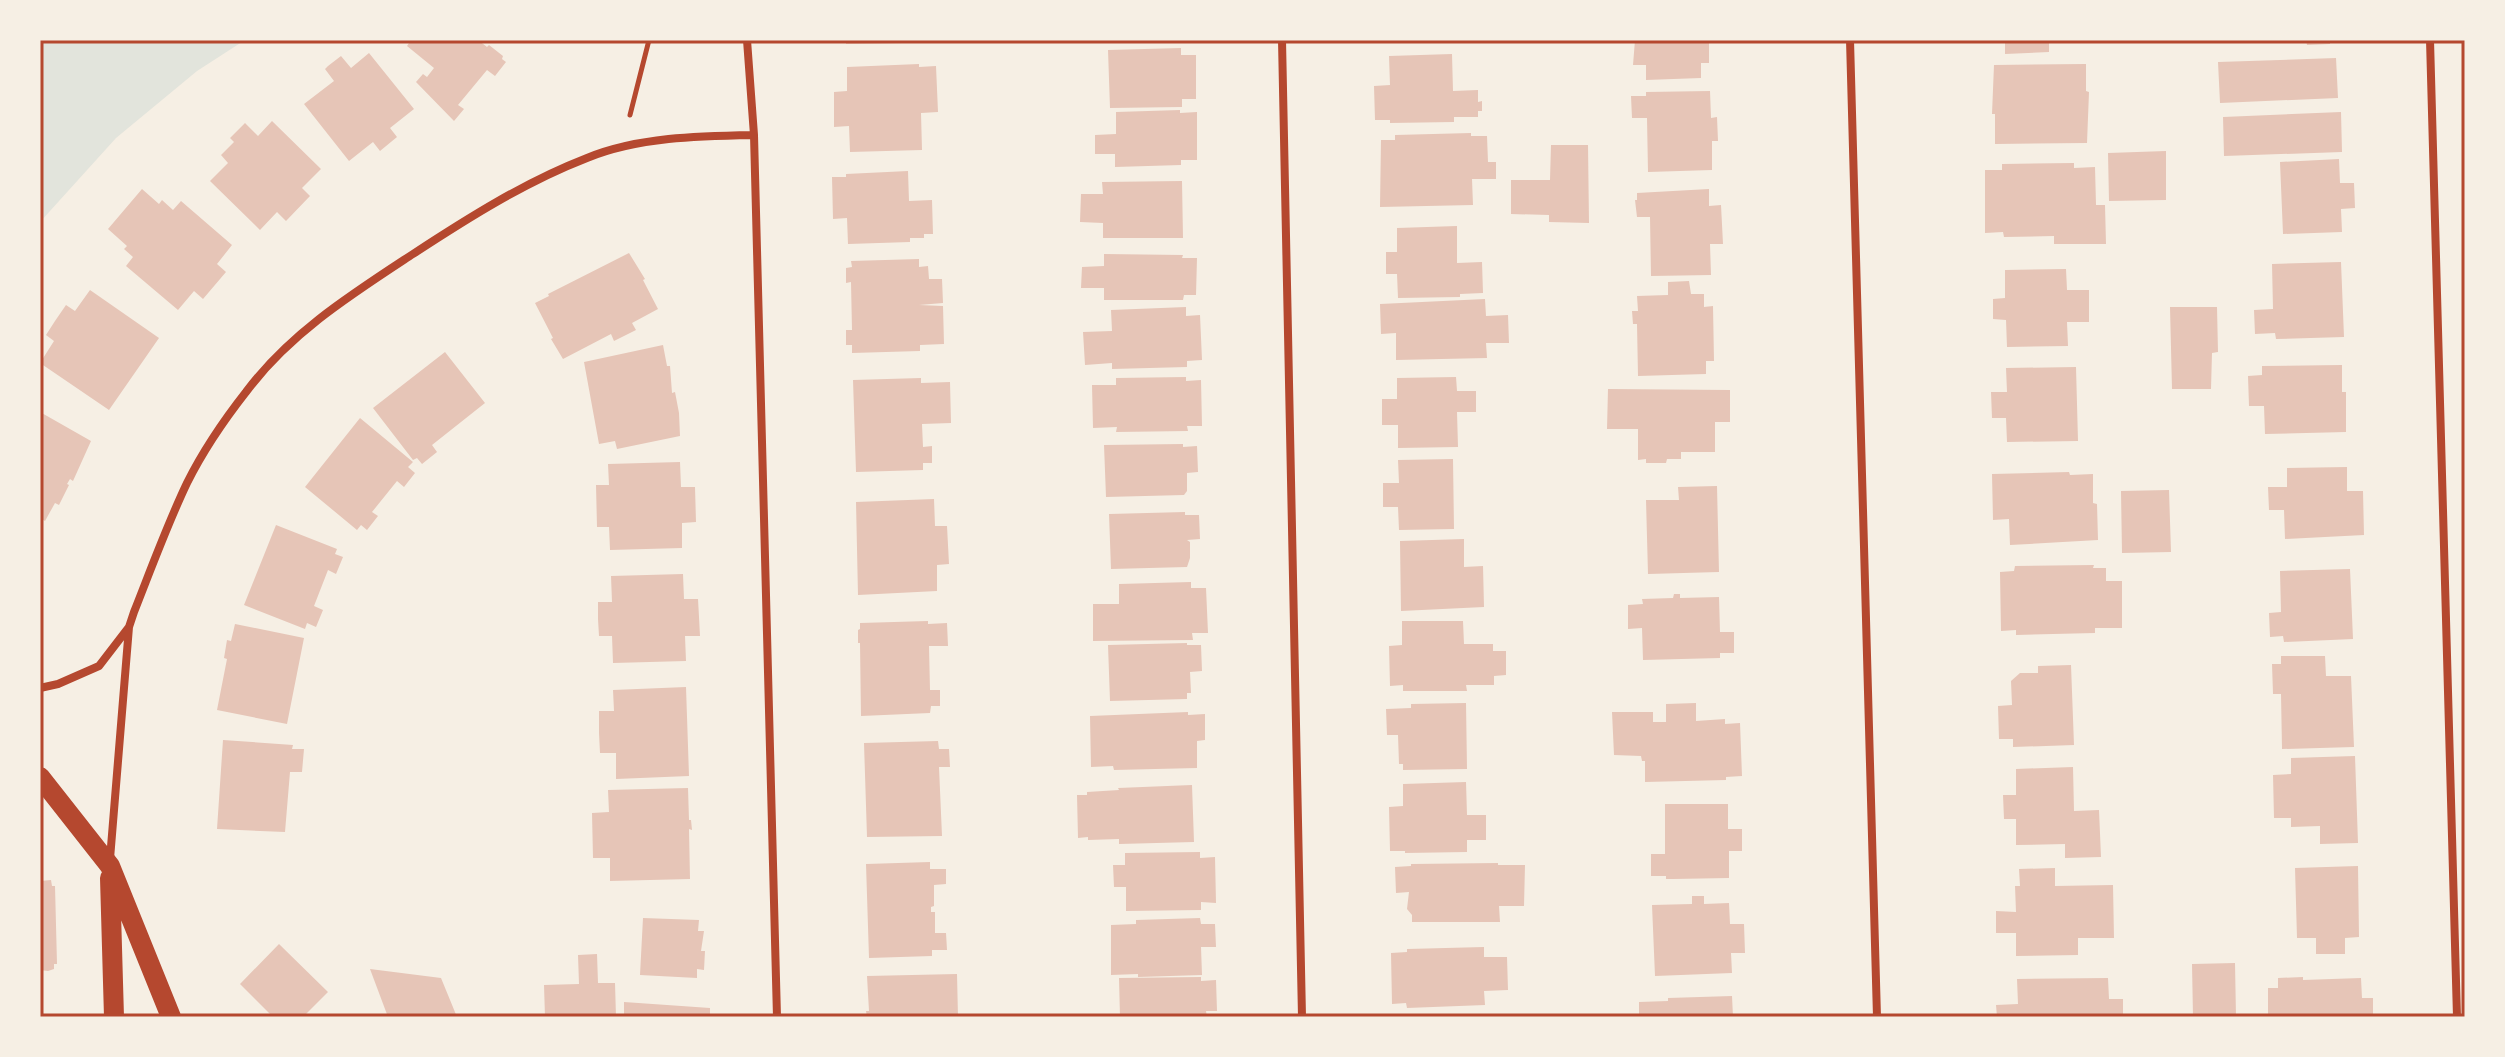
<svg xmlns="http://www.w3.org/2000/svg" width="2505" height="1057" font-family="'Archivo Narrow',sans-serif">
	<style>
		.green { fill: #e2e4dc }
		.building { fill: #e6c5b7 }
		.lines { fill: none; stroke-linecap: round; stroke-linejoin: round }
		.path { stroke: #b5482f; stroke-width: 5 }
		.minor { stroke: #b5482f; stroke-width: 8 }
		.primary { stroke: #b5482f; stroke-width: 20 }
		.neatline { fill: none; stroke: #b5482f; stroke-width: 3 }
	</style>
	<rect width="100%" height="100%" fill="#f6efe4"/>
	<path class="green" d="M40 40H245L197 71 116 138 40 222Z"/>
	<path class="building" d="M405 40H478L487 47 489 45 503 56 502 59 506 62 495 76 487 70 458 105 464 109 454 121 416 82 423 74 427 77 434 68 407 46 409 43Z
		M846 40H903V43L846 44Z
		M1635 40H1709V63H1701V78L1646 80V65H1633Z
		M2005 40H2049V52L2005 54Z
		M2306 40H2330V44L2307 45Z
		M1181 48V55H1196V99H1182V107L1110 108 1108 50Z
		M369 53 414 109 390 128 397 137 380 151 373 142 349 161 304 104 334 81 325 69 328 66 341 56 351 68Z
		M1452 54 1453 91 1478 90V102L1482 101V111H1478V117H1454V122L1390 123V120H1375L1374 86 1390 85 1389 56Z
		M2336 58 2338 98 2220 103 2218 62Z
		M919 64V67L936 66 938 112 921 113 922 150 850 152 849 126 834 127V92L847 91V67Z
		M2086 64V91L2089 92 2087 143 1995 144V114H1992L1994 65Z
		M1710 91 1711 118 1717 117 1718 141H1712V170L1648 172 1647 118H1632L1631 96H1646V92Z
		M1180 110V113L1197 112V160H1181V165L1115 167V154H1095V135L1116 134V112Z
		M2341 112 2342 152 2224 156 2223 117Z
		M272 121 321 169 302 188 310 196 286 221 277 212 260 230 210 181 228 163 221 155 234 142 230 138 245 123 258 136Z
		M1471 133V136H1487L1488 162H1496V179H1472L1473 205 1380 207 1381 140H1395V135Z
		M1551 145H1588L1589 223 1549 222V215L1511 214V180H1550Z
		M2166 151V200L2109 201 2108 153Z
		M2339 159 2340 183H2354L2355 208 2341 209 2342 232 2283 234 2280 162Z
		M2074 163V168L2095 167 2096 205H2105L2106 244H2054V236L2004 237 2003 232 1985 233V170H2002V164Z
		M908 171 909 201 932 200 933 234H924V238H910V242L848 244 847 218 833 219 832 177H846V174Z
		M1182 181 1183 238H1103V223L1080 222 1081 194H1103L1102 182Z
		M142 189 159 204 162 200 173 210 181 201 232 245 217 264 226 272 203 299 194 291 178 310 126 266 133 257 124 249 127 246 108 229Z
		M1709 189V206L1721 205 1723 244H1710L1711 275 1651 276 1650 217H1637L1635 200H1637V193Z
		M1457 226V263L1482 262 1483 293 1460 294V297L1398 298 1397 274H1386V252H1397V228Z
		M629 253 645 279 643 280 658 309 632 323 636 330 614 341 611 334 563 359 551 339 553 338 535 303 549 296 548 294Z
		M1104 254 1183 255 1182 258H1197L1196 295H1184L1183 300H1104V288H1081L1082 267 1104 266Z
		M919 259V267L928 266 929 279H942L943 303 919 305 943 306 944 344 920 345V351L852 353V345H846V330H852L851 282 846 283V268L852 267 851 261Z
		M2341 262 2344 337 2276 339 2275 333 2255 334 2254 310 2273 309 2272 264Z
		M2066 269 2067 290H2089V322H2067L2068 346 2007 347 2006 320 1993 319V299L2005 298V270Z
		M1689 281 1691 294H1704V307L1713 306 1714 361H1706V374L1638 376 1637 324H1633L1632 311H1638L1637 296 1668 295V282Z
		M90 290 159 338 109 410 40 363 54 341 46 335 55 321 66 305 75 311Z
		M1485 299 1486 316 1508 315 1509 343H1486L1487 358 1396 360V333L1381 334 1380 304Z
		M1186 307V316L1200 315 1202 360 1187 361V367L1112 369V363L1085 365 1083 332 1112 331 1111 310Z
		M2170 307H2217L2218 352 2212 353 2211 389H2172Z
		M663 345 667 366H670L672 393 675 392 679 413 680 436 617 449 615 441 599 444 584 362Z
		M445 352 485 403 432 445 437 452 422 464 417 458 413 460 373 408Z
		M2342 365V392H2346V432L2265 434 2264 406H2249L2248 376 2262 375V366Z
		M2076 367 2078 441 2007 442 2006 418H1992L1991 392H2007L2006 368Z
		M1186 377V381L1201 380 1202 426H1187L1188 431 1116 432 1117 427 1093 428 1092 385H1116V378Z
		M1456 377 1457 391H1476V412H1457L1458 447 1398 448V425H1382V399H1397V378Z
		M921 378V383L950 382 951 423 922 424 923 447 932 446V463H923V470L856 472 853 380Z
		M1608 389 1730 390V422H1715V452H1681V459H1667L1666 463H1646V459L1638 460V429H1607Z
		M40 412 91 441 73 481 70 479 67 484 69 485 59 505 55 503 45 521 40 518Z
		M360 418 413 462 408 467 415 473 404 487 397 481 372 512 378 516 367 530 361 525 357 530 305 487Z
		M1183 444V447L1197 446 1198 472 1187 473V491L1184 495 1106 497 1104 445Z
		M1453 459 1454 529 1399 530 1398 507H1383V483H1399L1398 460Z
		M680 462 681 487H695L696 522 682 523V548L610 550 609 527H597L596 485H609L608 464Z
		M2347 467V491H2363L2364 535 2285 539 2284 510H2269L2268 487H2287V468Z
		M2069 472 2070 475 2093 474V503L2097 504 2098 540 2010 545 2009 519 1993 520 1992 474Z
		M1717 486 1719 572 1648 574 1646 500H1679L1678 487Z
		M2169 490 2171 552 2122 553 2121 491Z
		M934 499 935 526H947L949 564 937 565V591L858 595 856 502Z
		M1185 512V515H1199L1200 539 1187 540 1190 542V558L1187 567 1111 569 1109 514Z
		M276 525 337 549 335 554 343 557 336 574 328 570 314 606 323 610 316 627 307 623 305 629 244 605Z
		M1464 539V567L1483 566 1484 607 1401 611 1400 541Z
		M2094 565 2093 568H2106V581H2122V628H2095V633L2016 635V630L2001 631 2000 572 2014 571 2015 566Z
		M2350 569 2353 639 2284 642 2283 636 2270 637 2269 613 2281 612 2280 571Z
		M683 574 684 599H698L699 617 700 636H685L686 661 613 663 612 636H599L598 619V602H612L611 576Z
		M1191 582V588H1206L1208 633H1192L1193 640 1093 641V604H1119V584Z
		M1674 594H1680V598L1719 597 1720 632H1734V653H1720V658L1643 660 1642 628 1628 629V605L1643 604 1642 599 1673 598Z
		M928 621V624L947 623 948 646H929L930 690H940V706H931L930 713 861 716 860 643H858V630L860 629V623Z
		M1402 621H1463L1464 644H1493V651H1506V675L1494 676V685H1466L1467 691H1403V685L1390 686 1389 646 1402 645Z
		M235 624 304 638 287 724 217 710 227 659 224 658 227 640 231 641Z
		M1187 643V645H1201L1202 671 1190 672 1191 693H1187V699L1110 701 1108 645Z
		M2281 656H2325L2326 676H2351L2354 747 2282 749 2281 694H2273L2272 664H2281Z
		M2071 665 2074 745 2013 747V739H1999L1998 706 2012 705 2011 681 2020 673H2038V666Z
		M686 687 689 776 616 779V753H600L599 733V711H614L613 690Z
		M1466 703 1467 769 1403 770V764H1399L1398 735H1387L1386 709 1411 708V704Z
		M1696 703V721L1725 719V724L1740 723 1742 776 1726 777V780L1645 782V761H1642L1641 756 1614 755 1612 712H1653V722H1666V704Z
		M1188 712V715L1205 714V740L1197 741V768L1114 770 1113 766 1091 767 1090 716Z
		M223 740 293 745 292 749H304L302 772H290L285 832 217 829Z
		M938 741 939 749H949L950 767H939L942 836 867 837 864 743Z
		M2355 756 2358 843 2320 844V826L2291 827V818H2274L2273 775 2291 774V758Z
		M2073 767 2074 811 2099 810 2101 857 2065 858V844L2016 845V819H2004L2003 795H2016V769Z
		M1466 782 1467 815H1486V840H1467V852L1405 853V851H1390L1389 807 1403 806V784Z
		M1192 785 1194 842 1119 844V839L1088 840V837L1078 838 1077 795H1087V792L1119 790 1118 788Z
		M688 788 689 820H691L692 830 689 829 690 879 610 881V858H593L592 813 609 812 608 790Z
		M1665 804H1728V829H1742V851H1729V878L1673 879H1666V876H1651V854H1665Z
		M1200 852V858L1215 857 1216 903 1201 902V910L1126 911V887H1114L1113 865H1125V853Z
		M930 862V869H946V884L934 885V906L931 907V912H935V933H946L947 950H932V956L869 958 866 864Z
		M1498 863V865H1525L1524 906H1499L1500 922H1412V915L1407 909 1409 892 1396 893 1395 867 1411 866V864Z
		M2358 866 2359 937 2345 938V954H2316V938H2297L2295 868Z
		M2055 868V886L2113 885 2114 938H2078V955L2016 956V933H1996V911L2016 912 2015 886H2020L2019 869Z
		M51 880 52 886H55L57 964H54V969L48 971 40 970V881Z
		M1692 896H1704V904L1729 903 1730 924H1744L1745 953H1731L1732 973 1655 976 1652 905 1692 904Z
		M643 918 699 920 698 931H704L701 951H705L704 970 697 969V978L640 975Z
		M1200 918 1201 924H1215L1216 947H1201L1202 975 1138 977V974L1111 975V925L1136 924V920Z
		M279 944 328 992 303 1017H273L240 984Z
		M1484 947V957H1507L1508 990 1484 991 1485 1005 1407 1008 1406 1003 1392 1004 1391 953 1407 952V949Z
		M597 954 598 983H615L616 1017H545L544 985 579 984 578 955Z
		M2235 963 2236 1017H2193L2192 964Z
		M370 969 441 978 457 1017H388Z
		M957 974 958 1017H867L866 1011H869L867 976Z
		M1201 977V981L1216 980 1217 1011H1206L1207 1017H1120L1119 978Z
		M2303 977V980L2361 978 2362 998H2373V1017H2268V988H2278V978Z
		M2108 978 2109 999H2123V1017H1997L1996 1005 2018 1004 2017 979Z
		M1732 996 1733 1017H1639V1002L1668 1001V998Z
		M624 1002 710 1008V1017H624Z"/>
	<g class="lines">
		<path class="path" d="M630 115 649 40"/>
		<path class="minor" d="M747 40 754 135 777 1017
			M1282 40 1302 1017
			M1850 40 1877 1017
			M2430 40 2457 1017
			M40 688 58 684 99 666 129 627
			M110 859 129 627 134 612C151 569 167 525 187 483 203 451 224 420 246 392 290 333 352 294 413 254 468 218 525 182 587 158 638 137 699 136 754 135"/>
		<path class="primary" d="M40 777 110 866 171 1017
			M110 878 114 1017"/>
	</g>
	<rect width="2505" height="1057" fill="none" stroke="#f6efe4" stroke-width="84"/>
	<rect x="42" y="42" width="2421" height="973" class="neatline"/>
</svg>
